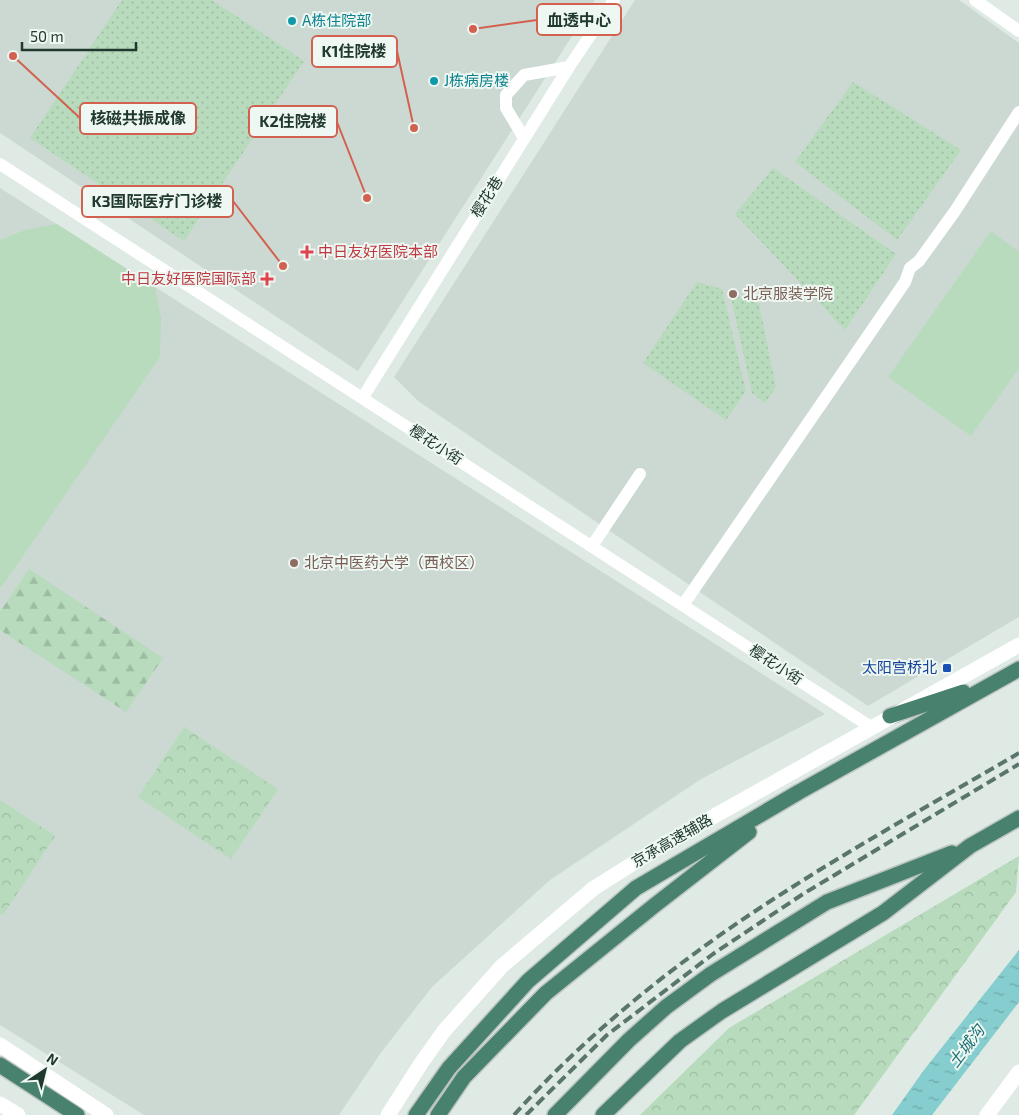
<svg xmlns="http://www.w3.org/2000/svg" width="1019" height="1115" font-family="'Exo 2','Noto Sans SC',sans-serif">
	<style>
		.built { fill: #ccd9d2 }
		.grass { fill: url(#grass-dots) }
		.forest { fill: url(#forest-firs) }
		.park { fill: url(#park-crowns) }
		.pitch { fill: #b7dbbc }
		.water { fill: url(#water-ripples) }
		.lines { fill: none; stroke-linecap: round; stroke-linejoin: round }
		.trunk-casing { stroke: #bcc4c1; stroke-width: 18 }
		.minor { stroke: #fff; stroke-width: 12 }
		.tertiary { stroke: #fff; stroke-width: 15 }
		.trunk { stroke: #48826e; stroke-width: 15 }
		.rail { stroke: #5a756b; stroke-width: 4; stroke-dasharray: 10 5; stroke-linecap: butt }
		.culture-dot { fill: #0f9aa8; stroke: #eef7f1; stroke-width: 2 }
		.health-dot { fill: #e0444e; stroke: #eef7f1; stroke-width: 2 }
		.education-dot { fill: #8d6e63; stroke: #eef7f1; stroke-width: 2 }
		.transit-dot { fill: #1a4fb4; stroke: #eef7f1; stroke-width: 2 }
		.labels { text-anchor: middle; stroke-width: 4; stroke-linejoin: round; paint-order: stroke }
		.culture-label { font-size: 15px; fill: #0d838f; stroke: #eef7f1; text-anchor: start }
		.street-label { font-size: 15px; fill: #20392f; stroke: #eef7f1 }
		.health-label { font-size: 15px; fill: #be3a42; stroke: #eef7f1; text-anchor: start }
		.education-label { font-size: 15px; fill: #785e54; stroke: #eef7f1; text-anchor: start }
		.transit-label { font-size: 15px; fill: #164399; stroke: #eef7f1; text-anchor: end }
		.water-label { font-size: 16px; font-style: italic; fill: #1b6f74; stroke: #eef7f1 }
		.leader { fill: none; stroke: #d2624f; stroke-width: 2 }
		.callout-dot { fill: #d2624f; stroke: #eef7f1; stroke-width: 2 }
		.callout { fill: #eef7f1; stroke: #d2624f; stroke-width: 2 }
		.callout-label { font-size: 16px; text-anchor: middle; font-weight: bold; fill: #20392f }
	</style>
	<defs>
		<pattern id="grass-dots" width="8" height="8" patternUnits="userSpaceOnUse" patternTransform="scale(1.25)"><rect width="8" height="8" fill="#b7dbbc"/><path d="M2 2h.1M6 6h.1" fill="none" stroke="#9dbda2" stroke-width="1.8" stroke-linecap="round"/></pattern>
		<pattern id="forest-firs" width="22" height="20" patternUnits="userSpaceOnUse" patternTransform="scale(1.25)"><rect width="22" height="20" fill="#b7dbbc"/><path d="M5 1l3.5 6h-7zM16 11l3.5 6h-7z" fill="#9dbda2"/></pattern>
		<pattern id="park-crowns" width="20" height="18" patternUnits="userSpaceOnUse" patternTransform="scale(1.25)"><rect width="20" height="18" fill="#b7dbbc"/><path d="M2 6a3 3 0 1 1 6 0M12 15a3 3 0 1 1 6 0" fill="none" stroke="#9dbda2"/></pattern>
		<pattern id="water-ripples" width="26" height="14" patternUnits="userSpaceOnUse" patternTransform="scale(1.25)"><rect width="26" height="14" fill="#86cdcf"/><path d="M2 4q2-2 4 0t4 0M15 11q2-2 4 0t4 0" fill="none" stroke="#6da7a8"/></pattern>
	</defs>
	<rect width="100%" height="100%" fill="#deeae3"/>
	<path class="built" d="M0 0H595L358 371 0 133Z
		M635 0H959L1019 43V617L868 706 418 401 394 377Z
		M0 188 825 714 701 779 550 880 432 987 380 1054 339 1115H144L0 1025Z"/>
	<path class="grass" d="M122 0H212L304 61 184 241 30 138Z
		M853 82 961 150 897 240 795 162Z
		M773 168 896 254 845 330 735 214Z
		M697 282 722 289 746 391 726 420 643 363Z
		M730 293 759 304 776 387 765 403 752 393Z"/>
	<path class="forest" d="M29 569 163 658 126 712 0 630V612Z"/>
	<path class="park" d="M184 727 278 789 231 859 138 797Z
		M0 800 55 836 3 915 0 913Z
		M1019 856 1016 892 854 1115H640L729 1028Z"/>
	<path class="pitch" d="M57 224 155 287 161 318 160 357 3 585 0 587V240L25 230Z
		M991 231 1019 252V368L971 436 888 377Z"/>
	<path class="water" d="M1019 950V1002L932 1115H892L924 1070Z"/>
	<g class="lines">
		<g class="trunk-casing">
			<path id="trunk" d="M890 716 963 692
				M0 1065 77 1115
				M416 1115 449 1068 528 981 636 888 799 792 1019 669
				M438 1115 464 1077 546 993 655 905 749 832
				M555 1115 629 1040 666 1007 711 974 827 902 952 853
				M603 1115 680 1041 722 1011 883 913 970 846 1019 818"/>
		</g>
		<path class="minor" d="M975 0 1019 31
			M524 138 506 108V95L524 75 569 67
			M0 164 871 727
			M363 397 569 67 614 0
			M592 546 640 474
			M683 605 905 282 910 268 919 261 955 211 1019 112"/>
		<path class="tertiary" d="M0 1045 106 1115
			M0 1104 18 1115
			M388 1115 422 1062 444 1031 502 966 594 888 661 846 1019 645
			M987 1115 1019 1072"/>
		<use href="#trunk" class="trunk"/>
		<path class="rail" d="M514 1115C595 1025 692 950 794 886 868 839 944 797 1019 753
			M526 1115 607 1035 713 954 803 894 1019 764"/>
	</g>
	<g class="culture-dot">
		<circle cx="292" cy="21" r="5"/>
		<circle cx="434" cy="81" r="5"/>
	</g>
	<g class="health-dot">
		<path d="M304.5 244.5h5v5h5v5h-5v5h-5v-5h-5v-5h5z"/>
		<path d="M264.5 271.5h5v5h5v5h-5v5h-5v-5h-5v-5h5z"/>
	</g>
	<g class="education-dot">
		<circle cx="733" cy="294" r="5"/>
		<circle cx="294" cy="563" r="5"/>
	</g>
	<rect class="transit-dot" x="942" y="663" width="10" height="10" rx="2.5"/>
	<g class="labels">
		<g class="culture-label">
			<text x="302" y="26">A栋住院部</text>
			<text x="444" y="86">J栋病房楼</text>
		</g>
		<g class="street-label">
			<text transform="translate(487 197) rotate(-58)" y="5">樱花巷</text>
			<text transform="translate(436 445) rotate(33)" y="5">樱花小街</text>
			<text transform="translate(776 665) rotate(33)" y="5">樱花小街</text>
			<text transform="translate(672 841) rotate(-30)" y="5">京承高速辅路</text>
		</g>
		<g class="health-label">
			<text x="318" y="257">中日友好医院本部</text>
			<text x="256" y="284" text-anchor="end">中日友好医院国际部</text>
		</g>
		<g class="education-label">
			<text x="743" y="299">北京服装学院</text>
			<text x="304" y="568">北京中医药大学（西校区）</text>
		</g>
		<g class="transit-label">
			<text x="937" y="673">太阳宫桥北</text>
		</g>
		<g class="water-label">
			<text transform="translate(966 1046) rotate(-53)" y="6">土城沟</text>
		</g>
	</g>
	<path class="leader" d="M473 29L537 20M414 128L397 51M13 56L80 118M367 198L337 122M283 266L233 201"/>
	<g class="callout-dot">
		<circle cx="473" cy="29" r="5"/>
		<circle cx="414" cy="128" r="5"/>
		<circle cx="13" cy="56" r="5"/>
		<circle cx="367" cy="198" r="5"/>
		<circle cx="283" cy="266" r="5"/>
	</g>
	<g class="callout">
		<rect x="537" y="4" width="84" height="31" rx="5"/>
		<rect x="312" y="36" width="85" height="31" rx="5"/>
		<rect x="80" y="103" width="116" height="31" rx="5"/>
		<rect x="249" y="106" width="88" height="31" rx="5"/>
		<rect x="82" y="186" width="151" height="31" rx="5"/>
	</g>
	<g class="callout-label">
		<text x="579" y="26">血透中心</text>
		<text x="354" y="57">K1住院楼</text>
		<text x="138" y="124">核磁共振成像</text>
		<text x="293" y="127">K2住院楼</text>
		<text x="157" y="207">K3国际医疗门诊楼</text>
	</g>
	<g transform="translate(45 1070) rotate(35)" stroke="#eef7f1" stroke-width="4" paint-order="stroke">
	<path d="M0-4L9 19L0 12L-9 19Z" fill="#20392f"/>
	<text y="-8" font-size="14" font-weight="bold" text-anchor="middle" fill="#20392f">N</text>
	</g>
	<path d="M22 42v8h114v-8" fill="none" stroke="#20392f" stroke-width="2.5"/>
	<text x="30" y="42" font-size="15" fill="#20392f" stroke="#eef7f1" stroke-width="4" paint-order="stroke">50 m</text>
</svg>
